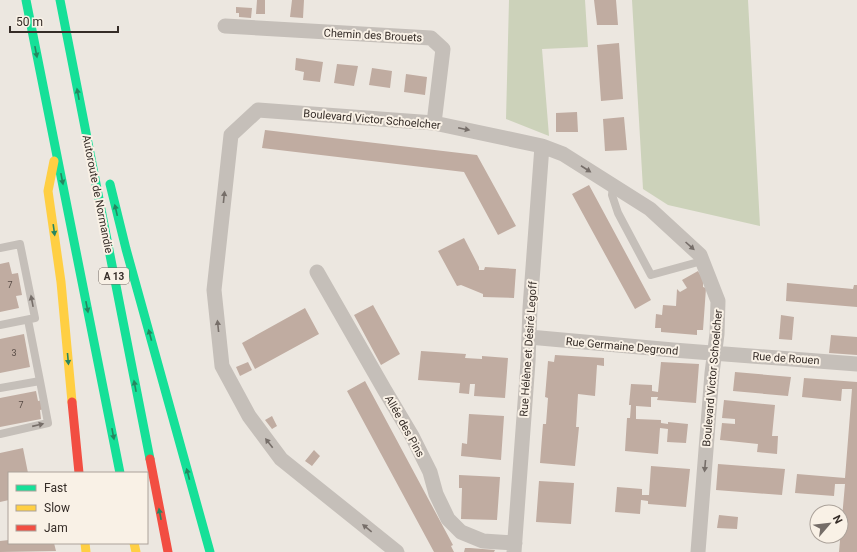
<svg xmlns="http://www.w3.org/2000/svg" width="857" height="552" font-family="Roboto,sans-serif">
	<style>
		.green { fill: #ccd2ba }
		.building { fill: #c0aca1 }
		.lines { fill: none; stroke-linecap: round; stroke-linejoin: round }
		.lane { stroke: #c5bfb9; stroke-width: 8 }
		.street { stroke: #c5bfb9; stroke-width: 15 }
		.fast { stroke: #16e098; stroke-width: 9 }
		.slow { stroke: #ffcf43; stroke-width: 9 }
		.jam { stroke: #f24e42; stroke-width: 9 }
		.oneway { fill: #268660 }
		.oneway2 { fill: #766e69 }
		.labels { text-anchor: middle; stroke-width: 4; stroke-linejoin: round; paint-order: stroke }
		.number-label { font-size: 9px; fill: #584c46 }
		.shield { fill: #f9f1e6; stroke: #706760; stroke-width: 1 }
		.shield-label { font-size: 10px; font-weight: bold; fill: #352c27 }
		.street-label { font-size: 11px; fill: #352c27; stroke: #f9f1e6 }
	</style>
	<rect width="100%" height="100%" fill="#ece7e0"/>
	<path class="green" d="M509 0H585L588 47 542 49 549 136 506 119Z
		M632 0H748L760 226 668 205 643 189Z"/>
	<path class="building" d="M257 0H265V14H256Z
		M292 0H304L303 18 290 17Z
		M594 0H616L618 25H597Z
		M236 7 252 8 251 18 239 17V13H236Z
		M619 43 623 99 601 101 597 45Z
		M296 58 323 62 320 82 303 80 304 72 295 70Z
		M337 64 358 66 354 86 334 83Z
		M372 68 392 71 390 88 369 85Z
		M406 74 427 77 425 95 404 92Z
		M577 112 578 132H556V113Z
		M624 117 627 150 605 151 603 119Z
		M265 130 477 155 516 226 498 235 464 172 262 148Z
		M589 185 651 300 635 309 572 194Z
		M464 238 479 267V270H484L485 267 516 269 514 298 483 297V294L461 285 457 286 438 251Z
		M9 262 12 274 18 273 22 295 16 296 19 308 0 312V264Z
		M698 271 703 280V287L706 288 703 330H697V335L661 332V328H655L656 314 662 315 663 305 676 306 677 289 680 292 687 288 682 280Z
		M787 283 853 289 854 285H857V307L786 301Z
		M373 305 400 354 381 365 354 315Z
		M305 308 319 334 255 369 242 343Z
		M781 315 794 317 792 340 779 339Z
		M24 334 30 367 0 373V339Z
		M831 335 857 337V355L829 353Z
		M421 351 466 354 465 358 482 359V356L508 358 505 398 474 396 475 384H470L469 394 459 393 460 383 418 380Z
		M555 355 604 358V366L597 365 595 396 578 394 576 427H579L575 466 540 463 543 424H546L548 398 545 397 548 361 554 362Z
		M248 362 252 370 240 376 236 367Z
		M661 362 699 364 696 403 657 400 658 397H651V407L636 406V419L661 420V423L668 424V422L688 424 686 443 667 442 668 429 660 428 658 454 625 451 627 418H630L631 405H629L631 384 652 385V391L658 392Z
		M735 372 791 377 788 396 733 391Z
		M804 378 857 382V552H839L845 484H835L834 496 795 493 797 474 845 478 852 389H842L841 401 802 397Z
		M365 381 453 545 451 546 454 552H434L347 391Z
		M36 391 38 401 42 400 44 409 40 410 41 419 0 427V398Z
		M724 400 775 405 772 436H778L777 454 757 452 758 444 720 440 722 423 735 424V419L722 418Z
		M469 414 504 416 501 460 461 456 462 443 467 444Z
		M272 416 277 426 272 429 265 420Z
		M23 448 28 473H9V500L0 502V453Z
		M314 450 320 456 312 466 305 461Z
		M718 464 785 469 782 495 716 490Z
		M651 466 690 469 686 507 648 504V501L641 500 640 514 615 512 617 487 642 489V495H649Z
		M459 475 500 477 497 520 461 519 462 488H459Z
		M539 481 574 483 571 524 536 522Z
		M719 515 738 517 737 529 717 528Z
		M9 540V543H54L56 551 0 552V541Z
		M465 548H470L495 550 494 552H464Z"/>
	<g class="lines">
		<path class="lane" d="M613 186 612 195 618 213 651 275 702 261
			M0 248 20 244 35 318 0 325
			M28 320 40 381
			M0 388 40 381 48 423 0 434"/>
		<path class="street" d="M225 26 431 38 443 49 434 123
			M317 272 384 389 412 436 430 472 436 494 448 519 461 532 483 541 515 543
			M529 337 673 350 857 364
			M397 552 281 459 249 416 222 366 214 290 231 135 258 110 434 123 542 146 563 154 650 209 700 255 718 301 717 334 712 373 698 552
			M514 552 528 362 530 308 542 146"/>
		<path class="fast" d="M26 0 120 473
			M60 0 150 459
			M110 184 126 249 210 552"/>
		<path class="slow" d="M54 161 48 191 61 282 72 402
			M85 543 86 552
			M134 543 136 552"/>
		<path class="jam" d="M72 402 79 473
			M150 459 168 552"/>
	</g>
	<defs><path id="oneway-solid" d="M-6-.8H1V-3.2L6.5 0L1 3.2V.8H-6Z"/></defs>
	<g class="oneway">
		<use href="#oneway-solid" transform="translate(36 52) rotate(79)"/>
		<use href="#oneway-solid" transform="translate(78 94) rotate(-101)"/>
		<use href="#oneway-solid" transform="translate(62 179) rotate(79)"/>
		<use href="#oneway-solid" transform="translate(116 210) rotate(-103)"/>
		<use href="#oneway-solid" transform="translate(54 230) rotate(82)"/>
		<use href="#oneway-solid" transform="translate(87 307) rotate(79)"/>
		<use href="#oneway-solid" transform="translate(150 335) rotate(-105)"/>
		<use href="#oneway-solid" transform="translate(68 359) rotate(85)"/>
		<use href="#oneway-solid" transform="translate(135 386) rotate(-101)"/>
		<use href="#oneway-solid" transform="translate(113 434) rotate(79)"/>
		<use href="#oneway-solid" transform="translate(188 474) rotate(-105)"/>
		<use href="#oneway-solid" transform="translate(160 514) rotate(-101)"/>
	</g>
	<g class="oneway2">
		<use href="#oneway-solid" transform="translate(464 129) rotate(12)"/>
		<use href="#oneway-solid" transform="translate(586 169) rotate(33)"/>
		<use href="#oneway-solid" transform="translate(224 197) rotate(-84)"/>
		<use href="#oneway-solid" transform="translate(690 246) rotate(42)"/>
		<use href="#oneway-solid" transform="translate(32 301) rotate(-101)"/>
		<use href="#oneway-solid" transform="translate(218 326) rotate(-96)"/>
		<use href="#oneway-solid" transform="translate(38 425) rotate(-13)"/>
		<use href="#oneway-solid" transform="translate(269 443) rotate(-128)"/>
		<use href="#oneway-solid" transform="translate(705 466) rotate(95)"/>
		<use href="#oneway-solid" transform="translate(367 528) rotate(-141)"/>
	</g>
	<g class="labels">
		<g class="number-label">
			<text x="10" y="288">7</text>
			<text x="14" y="356">3</text>
			<text x="21" y="408">7</text>
		</g>
		<rect class="shield" x="99" y="268" width="30" height="16" rx="3"/>
		<g class="shield-label">
			<text x="114" y="280">A 13</text>
		</g>
		<g class="street-label">
			<text transform="translate(373 35) rotate(3)" y="4">Chemin des Brouets</text>
			<text transform="translate(372 119) rotate(5)" y="4">Boulevard Victor Schoelcher</text>
			<text transform="translate(98 194) rotate(79)" y="4">Autoroute de Normandie</text>
			<text transform="translate(622 346) rotate(5)" y="4">Rue Germaine Degrond</text>
			<text transform="translate(528 349) rotate(-86)" y="4">Rue Hélène et Désiré Legoff</text>
			<text transform="translate(786 358) rotate(4)" y="4">Rue de Rouen</text>
			<text transform="translate(712 378) rotate(-85)" y="4">Boulevard Victor Schoelcher</text>
			<text transform="translate(405 426) rotate(61)" y="4">Allée des Pins</text>
		</g>
	</g>
	<rect x="8" y="472" width="140" height="72" fill="#f9f1e6" stroke="#aba29a"/>
	<rect x="16" y="485" width="20" height="6" fill="#16e098" stroke="#aba29a"/>
	<text x="44" y="492" font-size="12" fill="#352c27">Fast</text>
	<rect x="16" y="505" width="20" height="6" fill="#ffcf43" stroke="#aba29a"/>
	<text x="44" y="512" font-size="12" fill="#352c27">Slow</text>
	<rect x="16" y="525" width="20" height="6" fill="#f24e42" stroke="#aba29a"/>
	<text x="44" y="532" font-size="12" fill="#352c27">Jam</text>
	<g transform="translate(829 524) rotate(62)"><circle r="19" fill="#f9f1e6" stroke="#aba29a"/>
	<path d="M0-3L7 15L0 10L-7 15Z" fill="#756d68"/>
	<text y="-6" font-size="11" font-weight="bold" text-anchor="middle" fill="#352c27">N</text>
	</g>
	<path d="M10 26v6h108v-6" fill="none" stroke="#352c27" stroke-width="2"/>
	<text x="16" y="26" font-size="12" fill="#352c27" stroke="#f9f1e6" stroke-width="3" paint-order="stroke">50 m</text>
</svg>
